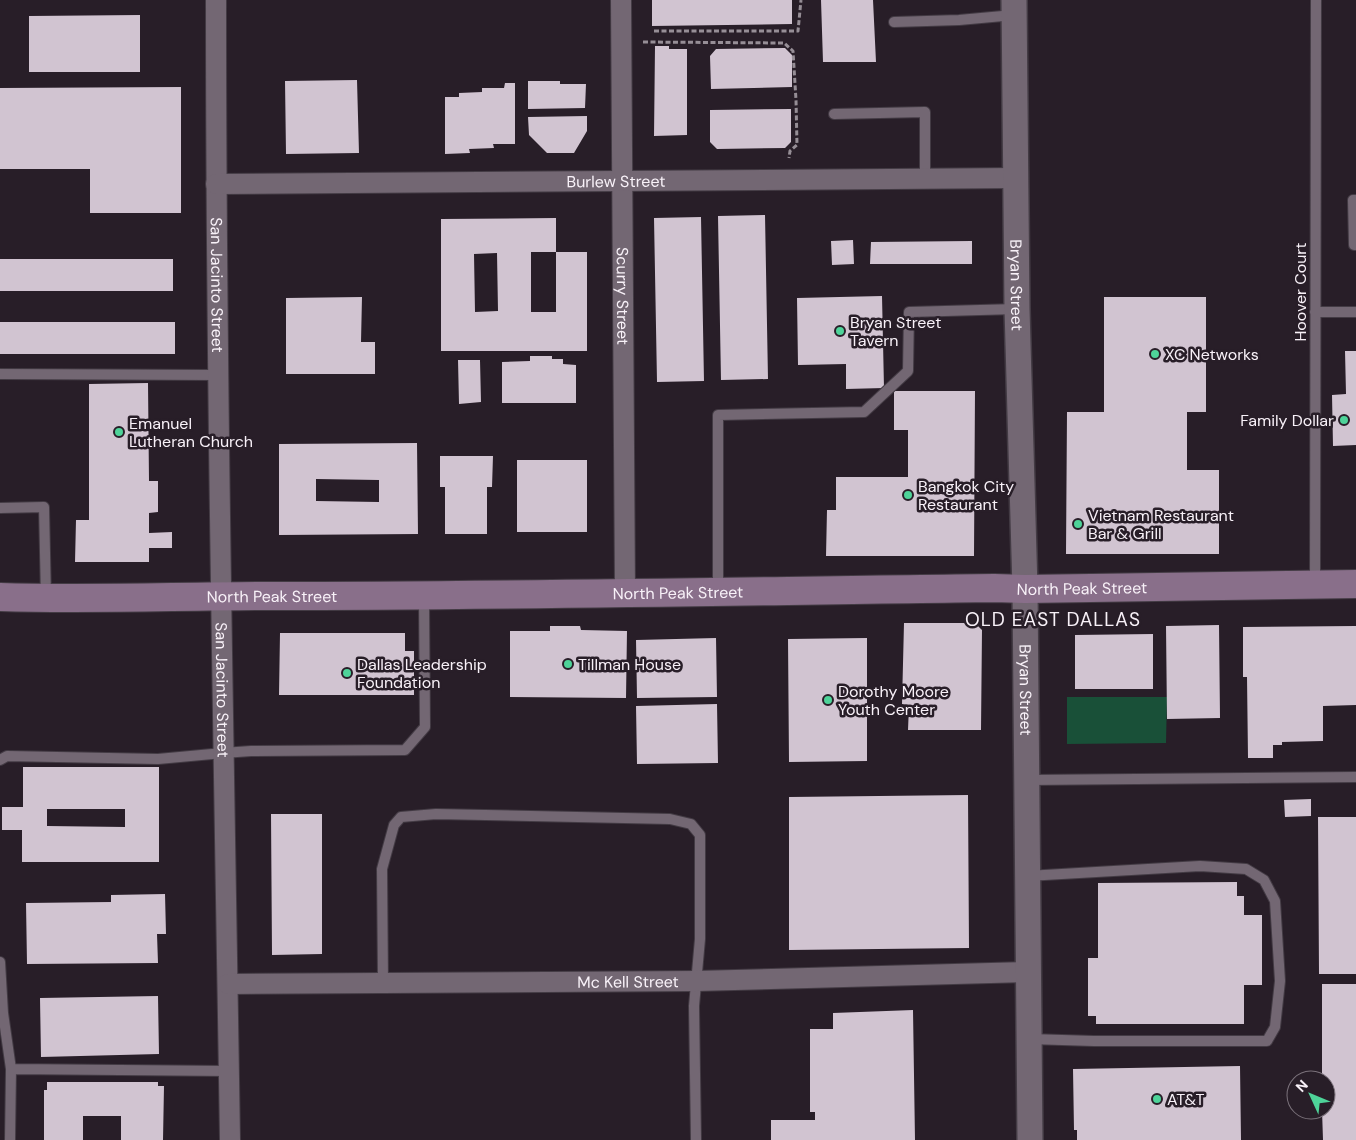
<svg xmlns="http://www.w3.org/2000/svg" width="1356" height="1140" font-family="'DM Sans',sans-serif">
	<style>
		.green { fill: #195038 }
		.building { fill: #d1c4d1; fill-rule: evenodd }
		.lines { fill: none; stroke-linecap: round; stroke-linejoin: round }
		.service-casing { stroke: #433b44; stroke-width: 12 }
		.minor-casing { stroke: #433b44; stroke-width: 22 }
		.tertiary-casing { stroke: #433b44; stroke-width: 28 }
		.secondary-casing { stroke: #433b44; stroke-width: 30 }
		.path { stroke: #968e96; stroke-width: 3; stroke-dasharray: 5 2.5; stroke-linecap: butt }
		.service { stroke: #736773; stroke-width: 10 }
		.minor { stroke: #736773; stroke-width: 20 }
		.tertiary { stroke: #736773; stroke-width: 25 }
		.secondary { stroke: #896f8a; stroke-width: 28 }
		.poi-dot { fill: #4ed399; stroke: #281e28; stroke-width: 2 }
		.labels { text-anchor: middle; stroke-width: 5; stroke-linejoin: round; paint-order: stroke }
		.street-label { font-size: 16px; fill: #f8f1f8; stroke: #281e28 }
		.poi-label { font-size: 16px; fill: #f8f1f8; stroke: #281e28; text-anchor: start }
		.quarter-label { font-size: 19px; letter-spacing: 1px; fill: #f8f1f8; stroke: #281e28 }
	</style>
	<rect width="100%" height="100%" fill="#281e28"/>
	<path class="green" d="M1067 697H1167L1166 743 1067 744Z"/>
	<path class="building" d="M652 0H792V24L652 26Z
		M821 0H873L876 62H823Z
		M140 15V72H29V16Z
		M655 46H669V49H687V135L654 136Z
		M785 48 792 55V87L711 89 710 56 716 49Z
		M357 80 359 153 286 154 285 81Z
		M528 81H560V84H586L585 108 528 109Z
		M505 83H515V144H493L494 148 469 149 470 153 445 154V97H459V93L482 92V88H504Z
		M181 87V213H90V169H0V88Z
		M791 109V142L785 148 717 149 710 142V110Z
		M587 116V131L574 153H547L529 135 528 117Z
		M765 215 768 379 721 380 718 216Z
		M701 217 704 381 657 382 654 218Z
		M556 218V252H531V312H556V252H587V351H441V219ZM497 253 498 311 475 312 474 254Z
		M853 240 854 264 832 265 831 241Z
		M972 241V264H870L871 242Z
		M0 259H173V291H0Z
		M882 296 884 388 846 389V364L798 365 797 298Z
		M362 297 361 342H375V374H286V298Z
		M1104 297H1206V412H1187V470H1219V554H1066L1067 412H1104Z
		M0 322H175V354H0Z
		M1345 351H1356V445L1333 446 1332 395 1346 394Z
		M530 356H552V359H563V364L576 365V403H502V362L530 361Z
		M458 360H480L481 402 459 404Z
		M148 383 149 481H158V512L149 513V533L172 532V548H149V562H75L76 520H89V384Z
		M894 391H975L974 556H826L827 510H836V477H908V430H894Z
		M417 443 418 534 279 535V444ZM316 479 379 480V502L316 501Z
		M440 456H493L492 487H487V534H445V487H440Z
		M517 460H587V532H517Z
		M904 623H975L982 630 981 730H908L909 705 902 704Z
		M1219 625 1220 718 1167 719 1166 626Z
		M550 626H580L581 630 627 631 626 698 510 697V631H550Z
		M1356 626V705L1323 706V741L1282 742V745H1273V758H1248L1247 677H1243V627Z
		M280 633H405V651H414V695H279Z
		M1153 634V689H1075V635Z
		M716 638 717 697 637 698 636 640Z
		M867 638V761L789 762 788 639Z
		M717 704 718 763 637 764 636 706Z
		M23 767H159V862H22V830H2V807H23ZM47 809H125V827L47 826Z
		M968 795 969 948 789 950V797Z
		M1311 799V816L1285 817 1284 800Z
		M271 814H322V954L272 955Z
		M1318 817H1356V974H1319Z
		M1237 882V896H1244V915H1262V985H1244V1024H1096V1016H1088V958H1098V883Z
		M165 894 166 934H157L158 963 27 964 26 903 111 902V895Z
		M1322 984H1356V1140H1323L1322 1110H1326V1080H1322Z
		M158 996 159 1054 41 1057 40 998Z
		M913 1010 915 1140H771V1120H815V1112H810V1029H833V1013Z
		M1240 1066 1241 1140H1077V1130H1074L1073 1069Z
		M47 1082H158V1086H164L163 1140H121V1116H83V1140H44V1090H47Z"/>
	<g class="lines">
		<g class="service-casing">
			<path id="service" d="M894 22 959 20 1014 15
				M834 114 925 112V179
				M1356 200H1353L1354 245H1356
				M1315 312H1356
				M0 374 219 375
				M0 508 44 507 46 598
				M1315 583 1316 0
				M718 591V415L864 412 908 371 909 312 1016 309
				M0 760 7 756 158 759 223 753 251 751 405 750 425 727 424 597
				M1027 780 1356 777
				M1027 876 1200 866 1246 869 1264 880 1275 901 1280 981 1275 1027 1267 1041H1094L1030 1039
				M0 962 3 1013 11 1069
				M383 984 382 869 394 825 401 817 436 814 670 819 691 824 700 835V939L694 1006 696 1140
				M10 1140 11 1069 229 1071"/>
		</g>
		<g class="minor-casing">
			<g id="minor">
				<path id="s1" d="M216 0C216 380 224 760 230 1140"/>
				<path id="s2" d="M621 0 625 594"/>
				<path id="s3" d="M216 184 1016 178"/>
				<path id="s4" d="M228 984 696 981 1028 972"/>
			</g>
		</g>
		<g class="tertiary-casing">
			<g id="tertiary">
				<path id="s5" d="M1014 0 1017 309 1025 589 1030 1140"/>
			</g>
		</g>
		<g class="secondary-casing">
			<g id="secondary">
				<path id="s6" d="M0 597C90 600 180 596 270 596 511 596 753 591 994 588L1025 589 1356 584"/>
			</g>
		</g>
		<path class="path" d="M654 31H798L801 0
			M643 42 784 43 793 51 796 100 797 145 790 151 789 158"/>
		<use href="#service" class="service"/>
		<use href="#minor" class="minor"/>
		<use href="#tertiary" class="tertiary"/>
		<use href="#secondary" class="secondary"/>
	</g>
	<g class="poi-dot">
		<circle cx="840" cy="331" r="5"/>
		<circle cx="1155" cy="354" r="5"/>
		<circle cx="1344" cy="420" r="5"/>
		<circle cx="119" cy="432" r="5"/>
		<circle cx="908" cy="495" r="5"/>
		<circle cx="1078" cy="524" r="5"/>
		<circle cx="568" cy="664" r="5"/>
		<circle cx="347" cy="673" r="5"/>
		<circle cx="828" cy="700" r="5"/>
		<circle cx="1157" cy="1099" r="5"/>
	</g>
	<g class="labels">
		<g class="street-label">
			<text dy="6" stroke="none"><textPath href="#s3" startOffset="400">Burlew Street</textPath></text>
			<text dy="6" stroke="none"><textPath href="#s1" startOffset="285">San Jacinto Street</textPath></text>
			<text dy="6" stroke="none"><textPath href="#s5" startOffset="285">Bryan Street</textPath></text>
			<text transform="translate(1300 292) rotate(-90)" y="6">Hoover Court</text>
			<text dy="6" stroke="none"><textPath href="#s2" startOffset="296">Scurry Street</textPath></text>
			<text dy="6" stroke="none"><textPath href="#s6" startOffset="1082">North Peak Street</textPath></text>
			<text dy="6" stroke="none"><textPath href="#s6" startOffset="678">North Peak Street</textPath></text>
			<text dy="6" stroke="none"><textPath href="#s6" startOffset="272">North Peak Street</textPath></text>
			<text dy="6" stroke="none"><textPath href="#s1" startOffset="690">San Jacinto Street</textPath></text>
			<text dy="6" stroke="none"><textPath href="#s5" startOffset="690">Bryan Street</textPath></text>
			<text dy="6" stroke="none"><textPath href="#s4" startOffset="400">Mc Kell Street</textPath></text>
		</g>
		<g class="poi-label">
			<text x="850" y="328">Bryan Street<tspan x="850" dy="18">Tavern</tspan></text>
			<text x="1165" y="360">XC Networks</text>
			<text x="1334" y="426" text-anchor="end">Family Dollar</text>
			<text x="129" y="429">Emanuel<tspan x="129" dy="18">Lutheran Church</tspan></text>
			<text x="918" y="492">Bangkok City<tspan x="918" dy="18">Restaurant</tspan></text>
			<text x="1088" y="521">Vietnam Restaurant<tspan x="1088" dy="18">Bar &amp; Grill</tspan></text>
			<text x="357" y="670">Dallas Leadership<tspan x="357" dy="18">Foundation</tspan></text>
			<text x="578" y="670">Tillman House</text>
			<text x="838" y="697">Dorothy Moore<tspan x="838" dy="18">Youth Center</tspan></text>
			<text x="1167" y="1105">AT&amp;T</text>
		</g>
		<g class="quarter-label">
			<text x="1053" y="626">OLD EAST DALLAS</text>
		</g>
	</g>
	<g transform="translate(1311 1095) rotate(314)"><circle r="24" fill="#281e28" stroke="#7b727b"/>
	<path d="M0-4L9 19L0 12L-9 19Z" fill="#4ed399"/>
	<text y="-8" font-size="14" font-weight="bold" text-anchor="middle" fill="#f8f1f8">N</text>
	</g>
</svg>
